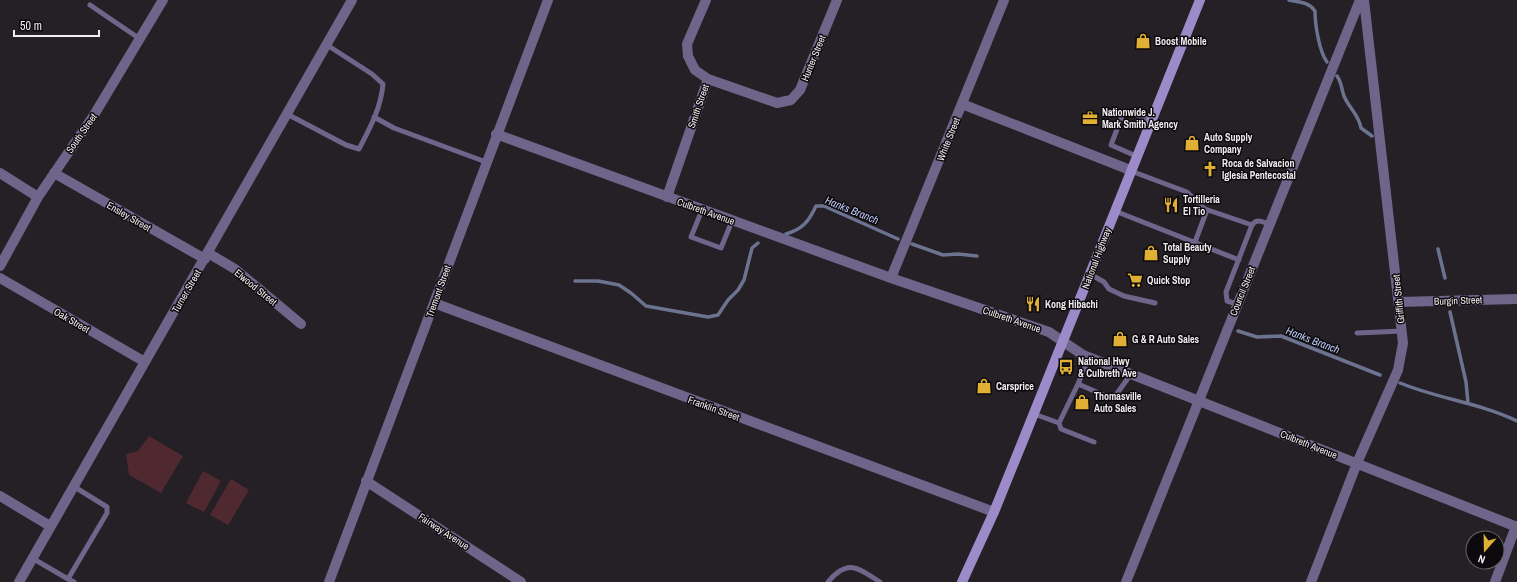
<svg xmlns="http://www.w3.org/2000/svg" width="1517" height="582" font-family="'Archivo Narrow',sans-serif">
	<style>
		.green { fill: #4f292f }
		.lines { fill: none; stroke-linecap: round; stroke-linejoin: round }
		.stream { stroke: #6c7390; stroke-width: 3.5 }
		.lane { stroke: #6f658b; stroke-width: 5 }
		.street { stroke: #6f658b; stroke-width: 10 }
		.secondary { stroke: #9c8bc8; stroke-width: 10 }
		.labels { text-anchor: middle; stroke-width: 3; stroke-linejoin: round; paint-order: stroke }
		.poi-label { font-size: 10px; font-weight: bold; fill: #f1eef1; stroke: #0c0a0d; text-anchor: start }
		.street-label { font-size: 10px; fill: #f1eef1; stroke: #0c0a0d }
		.water-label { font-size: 11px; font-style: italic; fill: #bdcaf5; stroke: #0c0a0d }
	</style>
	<rect width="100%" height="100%" fill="#242025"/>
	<path class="green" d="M149 436 183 456 161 493 129 475 126 454 138 451Z
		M203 471 221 481 204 512 186 503Z
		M231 479 249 490 228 525 210 515Z"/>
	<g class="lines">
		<path class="stream" d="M1289 0C1299 2 1309 2 1315 11 1315 24 1319 51 1327 62
			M1337 76C1342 83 1341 88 1344 96 1349 108 1359 115 1361 128L1372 136
			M786 234C803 229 809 221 816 206H824L898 239
			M912 244 943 255 958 254 977 256
			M1438 249 1445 278
			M575 281H598L619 285 631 293 646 306 708 317 718 315 728 300 738 290 744 280 752 248 758 243
			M1450 312 1466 382 1468 403
			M1238 331 1257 337 1281 336 1380 375
			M1400 383C1439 399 1480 403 1517 421"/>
		<path class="lane" d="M90 5 140 39
			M287 114 346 145 359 149C370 128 381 108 383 84L372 74 327 45
			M374 117 394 128 486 162
			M1136 156 1111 145 1124 111 1151 120
			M1131 171 1187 192 1205 209 1252 225
			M702 210 691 237 721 248 732 221
			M1115 211 1239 260
			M1195 242 1207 210
			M1090 274 1104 282 1109 289 1124 296 1155 303
			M1237 304 1227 301 1226 292 1252 225C1257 218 1262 222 1269 224
			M1357 333 1402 331
			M1078 384 1089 358
			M1034 414 1059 423 1061 429 1094 442
			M1059 423 1078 384 1113 399 1131 374
			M32 558 68 579 107 513V507L73 486
			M68 579 74 582
			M828 582C848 558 858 568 880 582"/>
		<path class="street" d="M706 0 687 44 688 56 695 70 708 79 777 103 791 100 800 90 837 0
			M962 104 1130 170
			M496 134 891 278 1049 332 1083 355 1517 527
			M0 173 38 197
			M54 173 205 259
			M667 197 708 79
			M208 253 235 269 301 324
			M0 266 38 197 94 115 163 0
			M0 278 145 362
			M891 278 1004 0
			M1399 302 1517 299
			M434 303 994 512
			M366 481 521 582
			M0 496 50 526
			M19 582 352 0
			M329 582 548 0
			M1126 582 1360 0
			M1311 582 1357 463 1398 370 1403 343 1364 0
			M1495 582 1516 526"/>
		<path class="secondary" d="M962 582 994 512 1024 438 1200 0"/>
	</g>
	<defs>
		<g id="shop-bare" transform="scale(1.2)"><path d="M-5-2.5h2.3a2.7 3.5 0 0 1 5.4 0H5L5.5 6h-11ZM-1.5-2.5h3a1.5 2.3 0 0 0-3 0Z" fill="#e1af34" stroke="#0c0a0d" stroke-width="2.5" paint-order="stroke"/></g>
		<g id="office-bare" transform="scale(1.2)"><path d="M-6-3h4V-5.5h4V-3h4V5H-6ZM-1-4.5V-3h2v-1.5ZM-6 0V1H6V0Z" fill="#e1af34" stroke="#0c0a0d" stroke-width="2.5" paint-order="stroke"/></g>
		<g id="church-bare" transform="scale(1.2)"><path d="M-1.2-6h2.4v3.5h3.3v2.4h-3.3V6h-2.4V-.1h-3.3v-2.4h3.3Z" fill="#e1af34" stroke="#0c0a0d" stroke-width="2.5" paint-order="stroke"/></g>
		<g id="restaurant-bare" transform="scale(1.2)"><path d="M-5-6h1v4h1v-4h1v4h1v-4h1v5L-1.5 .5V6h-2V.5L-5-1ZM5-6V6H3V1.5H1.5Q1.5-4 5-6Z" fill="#e1af34" stroke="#0c0a0d" stroke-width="2.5" paint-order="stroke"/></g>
		<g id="supermarket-bare" transform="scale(1.2)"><path d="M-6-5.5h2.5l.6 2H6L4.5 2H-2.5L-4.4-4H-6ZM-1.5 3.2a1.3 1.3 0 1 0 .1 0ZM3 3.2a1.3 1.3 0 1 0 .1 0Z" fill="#e1af34" stroke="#0c0a0d" stroke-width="2.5" paint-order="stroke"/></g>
		<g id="bus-bare" transform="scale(1.2)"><path d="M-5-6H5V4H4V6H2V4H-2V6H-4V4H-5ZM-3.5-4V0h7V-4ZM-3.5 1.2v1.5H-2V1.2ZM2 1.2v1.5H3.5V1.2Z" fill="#e1af34" stroke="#0c0a0d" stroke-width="2.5" paint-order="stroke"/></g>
	</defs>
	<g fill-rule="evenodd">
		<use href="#shop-bare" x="1143" y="41"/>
		<use href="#office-bare" x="1090" y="118"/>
		<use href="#shop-bare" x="1192" y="143"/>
		<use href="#church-bare" x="1210" y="169"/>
		<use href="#restaurant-bare" x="1171" y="205"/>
		<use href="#shop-bare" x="1151" y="253"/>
		<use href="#supermarket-bare" x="1135" y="280"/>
		<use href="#restaurant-bare" x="1033" y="304"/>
		<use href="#shop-bare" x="1120" y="339"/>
		<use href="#bus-bare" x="1066" y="367"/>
		<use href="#shop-bare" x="984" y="386"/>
		<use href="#shop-bare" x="1082" y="402"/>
	</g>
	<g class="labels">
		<g class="poi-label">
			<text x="1155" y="45">Boost Mobile</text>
			<text x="1102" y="116">Nationwide J.<tspan x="1102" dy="12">Mark Smith Agency</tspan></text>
			<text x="1204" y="141">Auto Supply<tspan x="1204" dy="12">Company</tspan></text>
			<text x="1222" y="167">Roca de Salvacion<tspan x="1222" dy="12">Iglesia Pentecostal</tspan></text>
			<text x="1183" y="203">Tortilleria<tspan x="1183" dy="12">El Tio</tspan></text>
			<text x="1163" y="251">Total Beauty<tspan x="1163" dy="12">Supply</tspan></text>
			<text x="1147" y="284">Quick Stop</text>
			<text x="1045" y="308">Kong Hibachi</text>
			<text x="1132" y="343">G &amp; R Auto Sales</text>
			<text x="1078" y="365">National Hwy<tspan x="1078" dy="12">&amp; Culbreth Ave</tspan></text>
			<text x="996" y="390">Carsprice</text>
			<text x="1094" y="400">Thomasville<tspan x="1094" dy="12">Auto Sales</tspan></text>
		</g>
		<g class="street-label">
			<text transform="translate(813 58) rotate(-68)" y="4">Hunter Street</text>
			<text transform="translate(698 106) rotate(-71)" y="4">Smith Street</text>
			<text transform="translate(81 133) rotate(-55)" y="4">South Street</text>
			<text transform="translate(948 139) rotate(-68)" y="4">White Street</text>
			<text transform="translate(706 211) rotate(20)" y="4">Culbreth Avenue</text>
			<text transform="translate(129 216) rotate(30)" y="4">Ensley Street</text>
			<text transform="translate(1096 258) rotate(-69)" y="4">National Highway</text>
			<text transform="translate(256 287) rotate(39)" y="4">Elwood Street</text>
			<text transform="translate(186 291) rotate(-60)" y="4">Turner Street</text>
			<text transform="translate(438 291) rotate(-70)" y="4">Tremont Street</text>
			<text transform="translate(1242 291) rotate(-68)" y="4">Council Street</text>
			<text transform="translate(1398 299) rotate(-96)" y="4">Griffith Street</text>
			<text transform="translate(1458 300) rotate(-2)" y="4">Burgin Street</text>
			<text transform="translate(1012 319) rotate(19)" y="4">Culbreth Avenue</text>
			<text transform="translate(72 320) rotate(30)" y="4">Oak Street</text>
			<text transform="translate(714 408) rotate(20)" y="4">Franklin Street</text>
			<text transform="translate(1309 444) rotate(22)" y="4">Culbreth Avenue</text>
			<text transform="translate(444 531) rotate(33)" y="4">Fairway Avenue</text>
		</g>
		<g class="water-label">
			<text transform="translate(852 210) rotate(22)" y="4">Hanks Branch</text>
			<text transform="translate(1313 340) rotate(21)" y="4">Hanks Branch</text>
		</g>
	</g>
	<g transform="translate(1485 550) rotate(200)"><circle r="19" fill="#0c0a0d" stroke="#686568"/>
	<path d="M0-3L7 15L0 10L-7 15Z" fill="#e1af34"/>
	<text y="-6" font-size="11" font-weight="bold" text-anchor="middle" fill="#f1eef1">N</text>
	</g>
	<path d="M14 30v6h85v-6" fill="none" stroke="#f1eef1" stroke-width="2"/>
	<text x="20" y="30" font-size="12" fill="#f1eef1" stroke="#0c0a0d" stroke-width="3" paint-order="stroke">50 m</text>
</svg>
